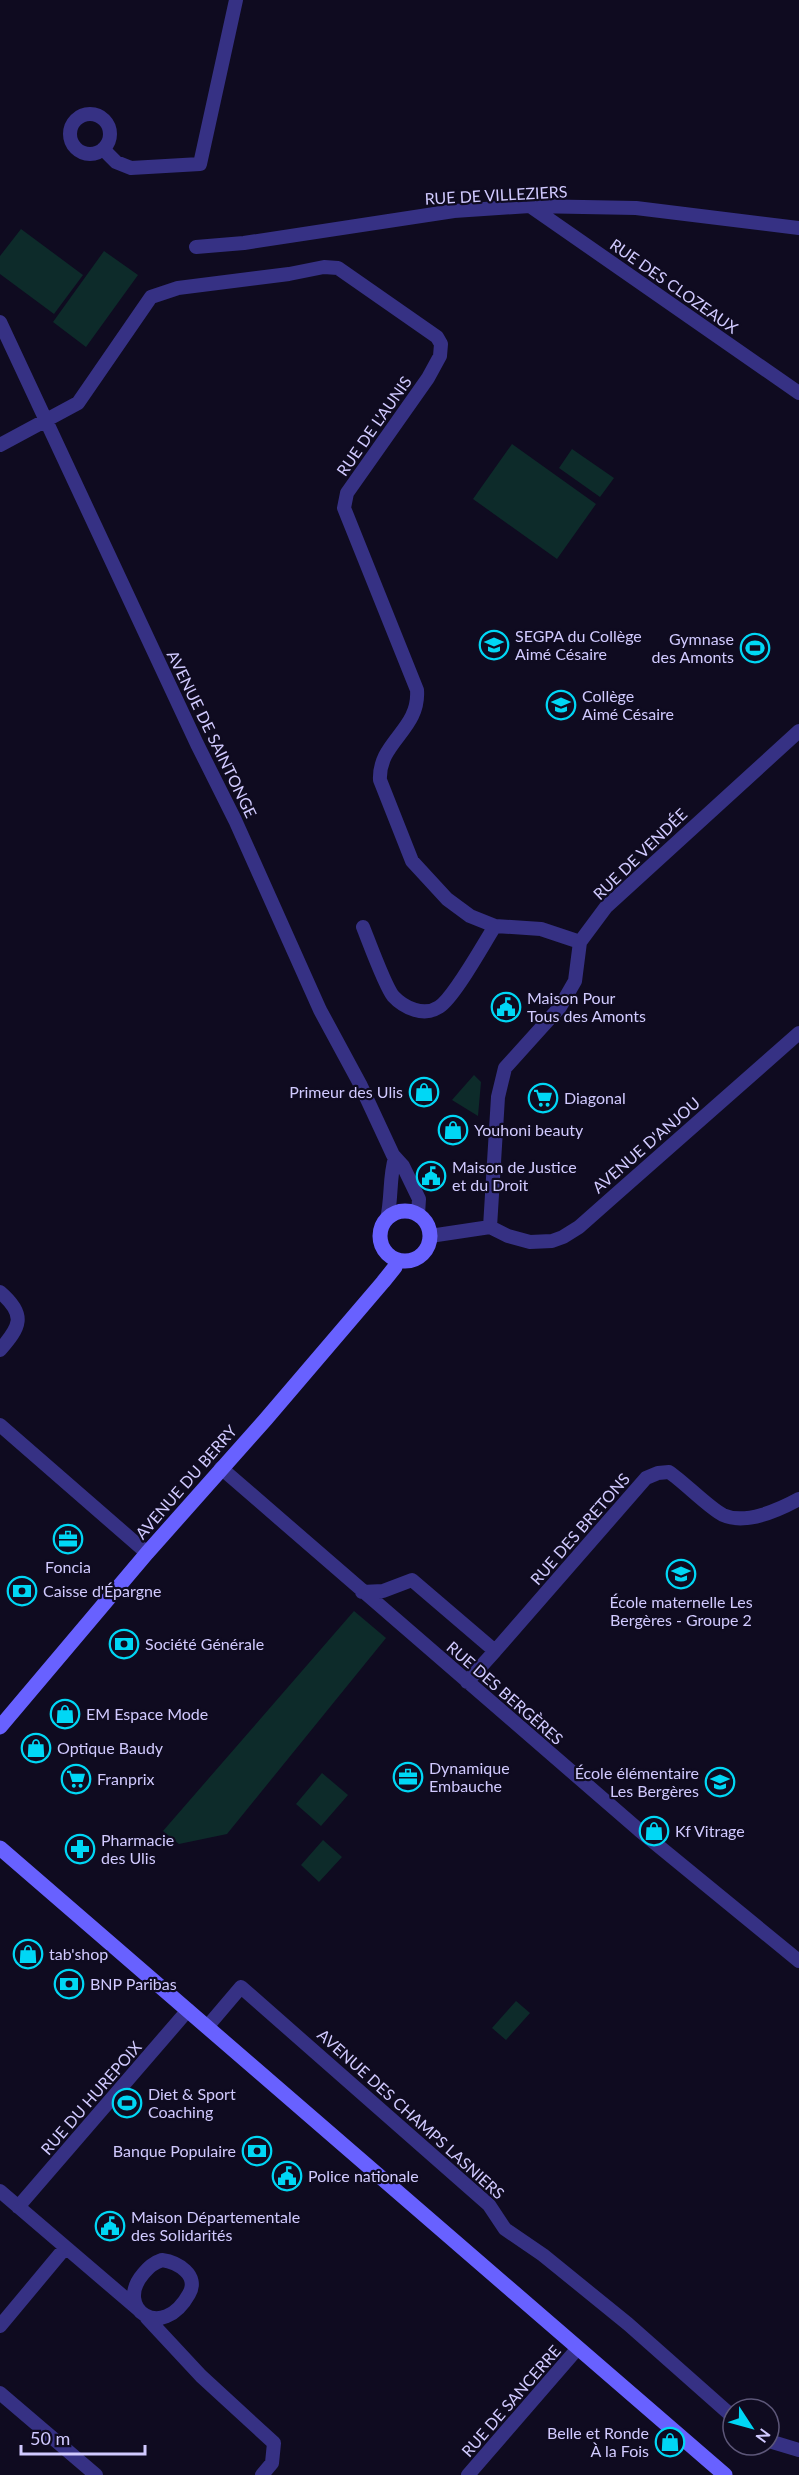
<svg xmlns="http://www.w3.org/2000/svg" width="799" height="2475" font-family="Lato,sans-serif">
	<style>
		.green { fill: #0d2b2a }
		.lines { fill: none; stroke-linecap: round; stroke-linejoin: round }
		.street { stroke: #363184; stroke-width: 14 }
		.secondary { stroke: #6861ff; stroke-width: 15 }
		.labels { text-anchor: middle; stroke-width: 4.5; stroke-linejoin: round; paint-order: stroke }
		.street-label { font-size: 16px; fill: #d1caff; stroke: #0f0b20 }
		.poi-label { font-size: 16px; fill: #d1caff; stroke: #0f0b20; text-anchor: start }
	</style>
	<rect width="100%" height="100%" fill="#0f0b20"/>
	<path class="green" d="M21 229 83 275 54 314 0 274V256Z
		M104 251 138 275 86 347 53 322Z
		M512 444 596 504 557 559 473 499Z
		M572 449 614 478 600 497 559 468Z
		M474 1075 481 1082 478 1116 452 1100Z
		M354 1611 386 1638 227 1834 179 1844 163 1831Z
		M322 1773 348 1795 321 1826 296 1804Z
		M323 1840 342 1857 319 1882 301 1865Z
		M516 2001 530 2013 506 2040 492 2028Z"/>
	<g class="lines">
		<path class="street" d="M70 134a20 20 0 1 1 40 0a20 20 0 1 1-40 0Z
			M103 149 116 162 131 168 200 164 236 0
			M530 206 799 393
			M196 247 244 243 454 211 530 206 636 208 799 228
			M0 322 197 744 235 820 320 1010 360 1084 393 1155 403 1166 419 1199 418 1214
			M0 445 78 403 151 297 178 288 289 274 324 267 338 268 437 337 441 344 440 356 428 378 347 493 344 508 417 690C420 730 378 742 380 780L412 861 447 899 470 916 495 926 541 929 580 942
			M363 927C369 942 385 986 393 996 404 1008 424 1017 439 1007 454 998 484 943 495 926
			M387 1219C392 1198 389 1178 395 1158
			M490 1227 498 1097 505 1068 560 1007 575 981 580 942 606 907 799 731
			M430 1236 490 1227 508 1236 530 1242 552 1241 563 1237 579 1227 614 1196 799 1033
			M0 1292C27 1315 20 1327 0 1350
			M0 1425 147 1553
			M221 1468 639 1830 799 1961
			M362 1592 383 1591 412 1580 495 1651 467 1682
			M495 1651 646 1478 658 1473 669 1472C684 1482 709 1508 723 1515 745 1525 779 1510 799 1499
			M207 2027 241 1987 489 2205 505 2229 543 2255 628 2324 733 2417
			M0 2191 139 2310
			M18 2207 188 2010
			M162 2260C177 2262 200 2275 189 2294 162 2343 114 2308 143 2274 149 2267 153 2263 162 2260Z
			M147 2318 201 2376 274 2443 272 2463 262 2475
			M0 2326 65 2248
			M0 2393 96 2475
			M769 2441 799 2450
			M468 2475 578 2348"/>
		<path class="secondary" d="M380 1236a25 25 0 1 1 50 0a25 25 0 1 1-50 0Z
			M0 1727 147 1553 266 1419 383 1282 395 1267 397 1260
			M0 1848 725 2475"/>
	</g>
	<defs>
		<g id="school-ring" transform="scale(1.5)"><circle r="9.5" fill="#0f0b20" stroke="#00d7f5" stroke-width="1.5"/><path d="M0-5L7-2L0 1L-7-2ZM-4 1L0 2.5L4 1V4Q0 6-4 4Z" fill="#00d7f5"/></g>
		<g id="stadium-ring" transform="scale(1.5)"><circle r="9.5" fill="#0f0b20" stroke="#00d7f5" stroke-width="1.5"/><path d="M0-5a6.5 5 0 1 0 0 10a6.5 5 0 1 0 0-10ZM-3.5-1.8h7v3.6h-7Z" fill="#00d7f5"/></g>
		<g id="civic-ring" transform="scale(1.5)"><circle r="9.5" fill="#0f0b20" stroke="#00d7f5" stroke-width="1.5"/><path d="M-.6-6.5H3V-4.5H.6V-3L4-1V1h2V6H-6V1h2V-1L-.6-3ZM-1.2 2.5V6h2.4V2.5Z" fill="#00d7f5"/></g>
		<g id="shop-ring" transform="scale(1.5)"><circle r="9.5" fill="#0f0b20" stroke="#00d7f5" stroke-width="1.5"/><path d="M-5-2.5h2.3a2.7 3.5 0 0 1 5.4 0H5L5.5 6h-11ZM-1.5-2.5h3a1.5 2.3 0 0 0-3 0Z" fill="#00d7f5"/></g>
		<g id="supermarket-ring" transform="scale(1.5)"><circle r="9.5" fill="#0f0b20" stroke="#00d7f5" stroke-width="1.5"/><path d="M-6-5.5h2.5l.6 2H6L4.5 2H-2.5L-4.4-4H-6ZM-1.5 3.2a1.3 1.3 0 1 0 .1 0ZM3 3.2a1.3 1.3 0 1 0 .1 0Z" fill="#00d7f5"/></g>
		<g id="office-ring" transform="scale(1.5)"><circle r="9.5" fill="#0f0b20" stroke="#00d7f5" stroke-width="1.5"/><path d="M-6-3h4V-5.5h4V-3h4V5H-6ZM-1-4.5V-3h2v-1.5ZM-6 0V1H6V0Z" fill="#00d7f5"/></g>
		<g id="bank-ring" transform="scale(1.5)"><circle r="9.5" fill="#0f0b20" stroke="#00d7f5" stroke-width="1.5"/><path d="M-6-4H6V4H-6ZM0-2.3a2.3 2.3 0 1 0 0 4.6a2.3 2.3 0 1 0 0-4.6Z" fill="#00d7f5"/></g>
		<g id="pharmacy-ring" transform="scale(1.5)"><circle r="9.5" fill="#0f0b20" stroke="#00d7f5" stroke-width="1.5"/><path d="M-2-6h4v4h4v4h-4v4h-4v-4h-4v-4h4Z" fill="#00d7f5"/></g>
	</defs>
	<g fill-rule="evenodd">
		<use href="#school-ring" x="494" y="645"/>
		<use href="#stadium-ring" x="755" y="648"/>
		<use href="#school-ring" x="561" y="705"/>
		<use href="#civic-ring" x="506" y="1007"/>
		<use href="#shop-ring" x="424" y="1092"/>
		<use href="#supermarket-ring" x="543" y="1098"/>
		<use href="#shop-ring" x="453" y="1130"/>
		<use href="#civic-ring" x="431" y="1176"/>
		<use href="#office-ring" x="68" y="1539"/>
		<use href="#school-ring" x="681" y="1574"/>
		<use href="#bank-ring" x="22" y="1591"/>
		<use href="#bank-ring" x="124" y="1644"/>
		<use href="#shop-ring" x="65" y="1714"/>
		<use href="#shop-ring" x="36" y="1748"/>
		<use href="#office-ring" x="408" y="1777"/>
		<use href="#supermarket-ring" x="76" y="1779"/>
		<use href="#school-ring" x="720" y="1782"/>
		<use href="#shop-ring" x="654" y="1831"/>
		<use href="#pharmacy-ring" x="80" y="1849"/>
		<use href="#shop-ring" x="28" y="1954"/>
		<use href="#bank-ring" x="69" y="1984"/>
		<use href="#stadium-ring" x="127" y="2103"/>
		<use href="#bank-ring" x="257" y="2151"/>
		<use href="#civic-ring" x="287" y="2176"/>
		<use href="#civic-ring" x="110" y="2226"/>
		<use href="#shop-ring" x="670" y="2442"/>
	</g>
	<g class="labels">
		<g class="street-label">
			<text transform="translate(496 195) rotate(-3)" y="6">RUE DE VILLEZIERS</text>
			<text transform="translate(674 286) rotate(35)" y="6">RUE DES CLOZEAUX</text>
			<text transform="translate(374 426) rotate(-55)" y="6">RUE DE L'AUNIS</text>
			<text transform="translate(212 734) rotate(64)" y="6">AVENUE DE SAINTONGE</text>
			<text transform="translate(640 854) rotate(-44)" y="6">RUE DE VENDÉE</text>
			<text transform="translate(646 1145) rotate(-41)" y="6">AVENUE D'ANJOU</text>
			<text transform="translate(186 1482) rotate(-49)" y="6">AVENUE DU BERRY</text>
			<text transform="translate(580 1529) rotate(-49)" y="6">RUE DES BRETONS</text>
			<text transform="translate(505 1693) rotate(41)" y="6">RUE DES BERGÈRES</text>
			<text transform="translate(91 2098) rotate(-49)" y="6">RUE DU HUREPOIX</text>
			<text transform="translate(411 2114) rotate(42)" y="6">AVENUE DES CHAMPS LASNIERS</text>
			<text transform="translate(511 2401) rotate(-49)" y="6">RUE DE SANCERRE</text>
		</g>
		<g class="poi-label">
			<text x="515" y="642">SEGPA du Collège<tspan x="515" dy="18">Aimé Césaire</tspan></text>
			<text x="734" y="645" text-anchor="end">Gymnase<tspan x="734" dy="18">des Amonts</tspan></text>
			<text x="582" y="702">Collège<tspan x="582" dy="18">Aimé Césaire</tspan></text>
			<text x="527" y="1004">Maison Pour<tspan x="527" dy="18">Tous des Amonts</tspan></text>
			<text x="403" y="1098" text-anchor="end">Primeur des Ulis</text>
			<text x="564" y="1104">Diagonal</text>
			<text x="474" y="1136">Youhoni beauty</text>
			<text x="452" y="1173">Maison de Justice<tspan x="452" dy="18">et du Droit</tspan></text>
			<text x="68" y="1573" text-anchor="middle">Foncia</text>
			<text x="43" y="1597">Caisse d'Épargne</text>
			<text x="681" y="1608" text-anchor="middle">École maternelle Les<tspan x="681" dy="18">Bergères - Groupe 2</tspan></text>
			<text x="145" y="1650">Société Générale</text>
			<text x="86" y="1720">EM Espace Mode</text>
			<text x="57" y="1754">Optique Baudy</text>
			<text x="429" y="1774">Dynamique<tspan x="429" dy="18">Embauche</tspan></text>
			<text x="699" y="1779" text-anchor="end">École élémentaire<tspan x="699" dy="18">Les Bergères</tspan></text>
			<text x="97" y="1785">Franprix</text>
			<text x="675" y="1837">Kf Vitrage</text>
			<text x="101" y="1846">Pharmacie<tspan x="101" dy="18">des Ulis</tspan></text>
			<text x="49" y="1960">tab'shop</text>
			<text x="90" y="1990">BNP Paribas</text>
			<text x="148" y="2100">Diet &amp; Sport<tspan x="148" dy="18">Coaching</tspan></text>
			<text x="236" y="2157" text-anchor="end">Banque Populaire</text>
			<text x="308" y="2182">Police nationale</text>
			<text x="131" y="2223">Maison Départementale<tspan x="131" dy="18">des Solidarités</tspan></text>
			<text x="649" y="2439" text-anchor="end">Belle et Ronde<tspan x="649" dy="18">À la Fois</tspan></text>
		</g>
	</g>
	<g transform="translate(751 2427) rotate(126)"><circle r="28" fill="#0f0b20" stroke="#5d5779" stroke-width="1.5"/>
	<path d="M0-4.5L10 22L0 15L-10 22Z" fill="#00d7f5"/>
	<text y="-9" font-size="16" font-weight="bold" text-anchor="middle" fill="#d1caff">N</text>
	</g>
	<path d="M21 2445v9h124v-9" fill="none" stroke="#d1caff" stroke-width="3"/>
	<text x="30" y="2445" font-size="18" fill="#d1caff" stroke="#0f0b20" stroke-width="4.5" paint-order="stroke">50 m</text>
</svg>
